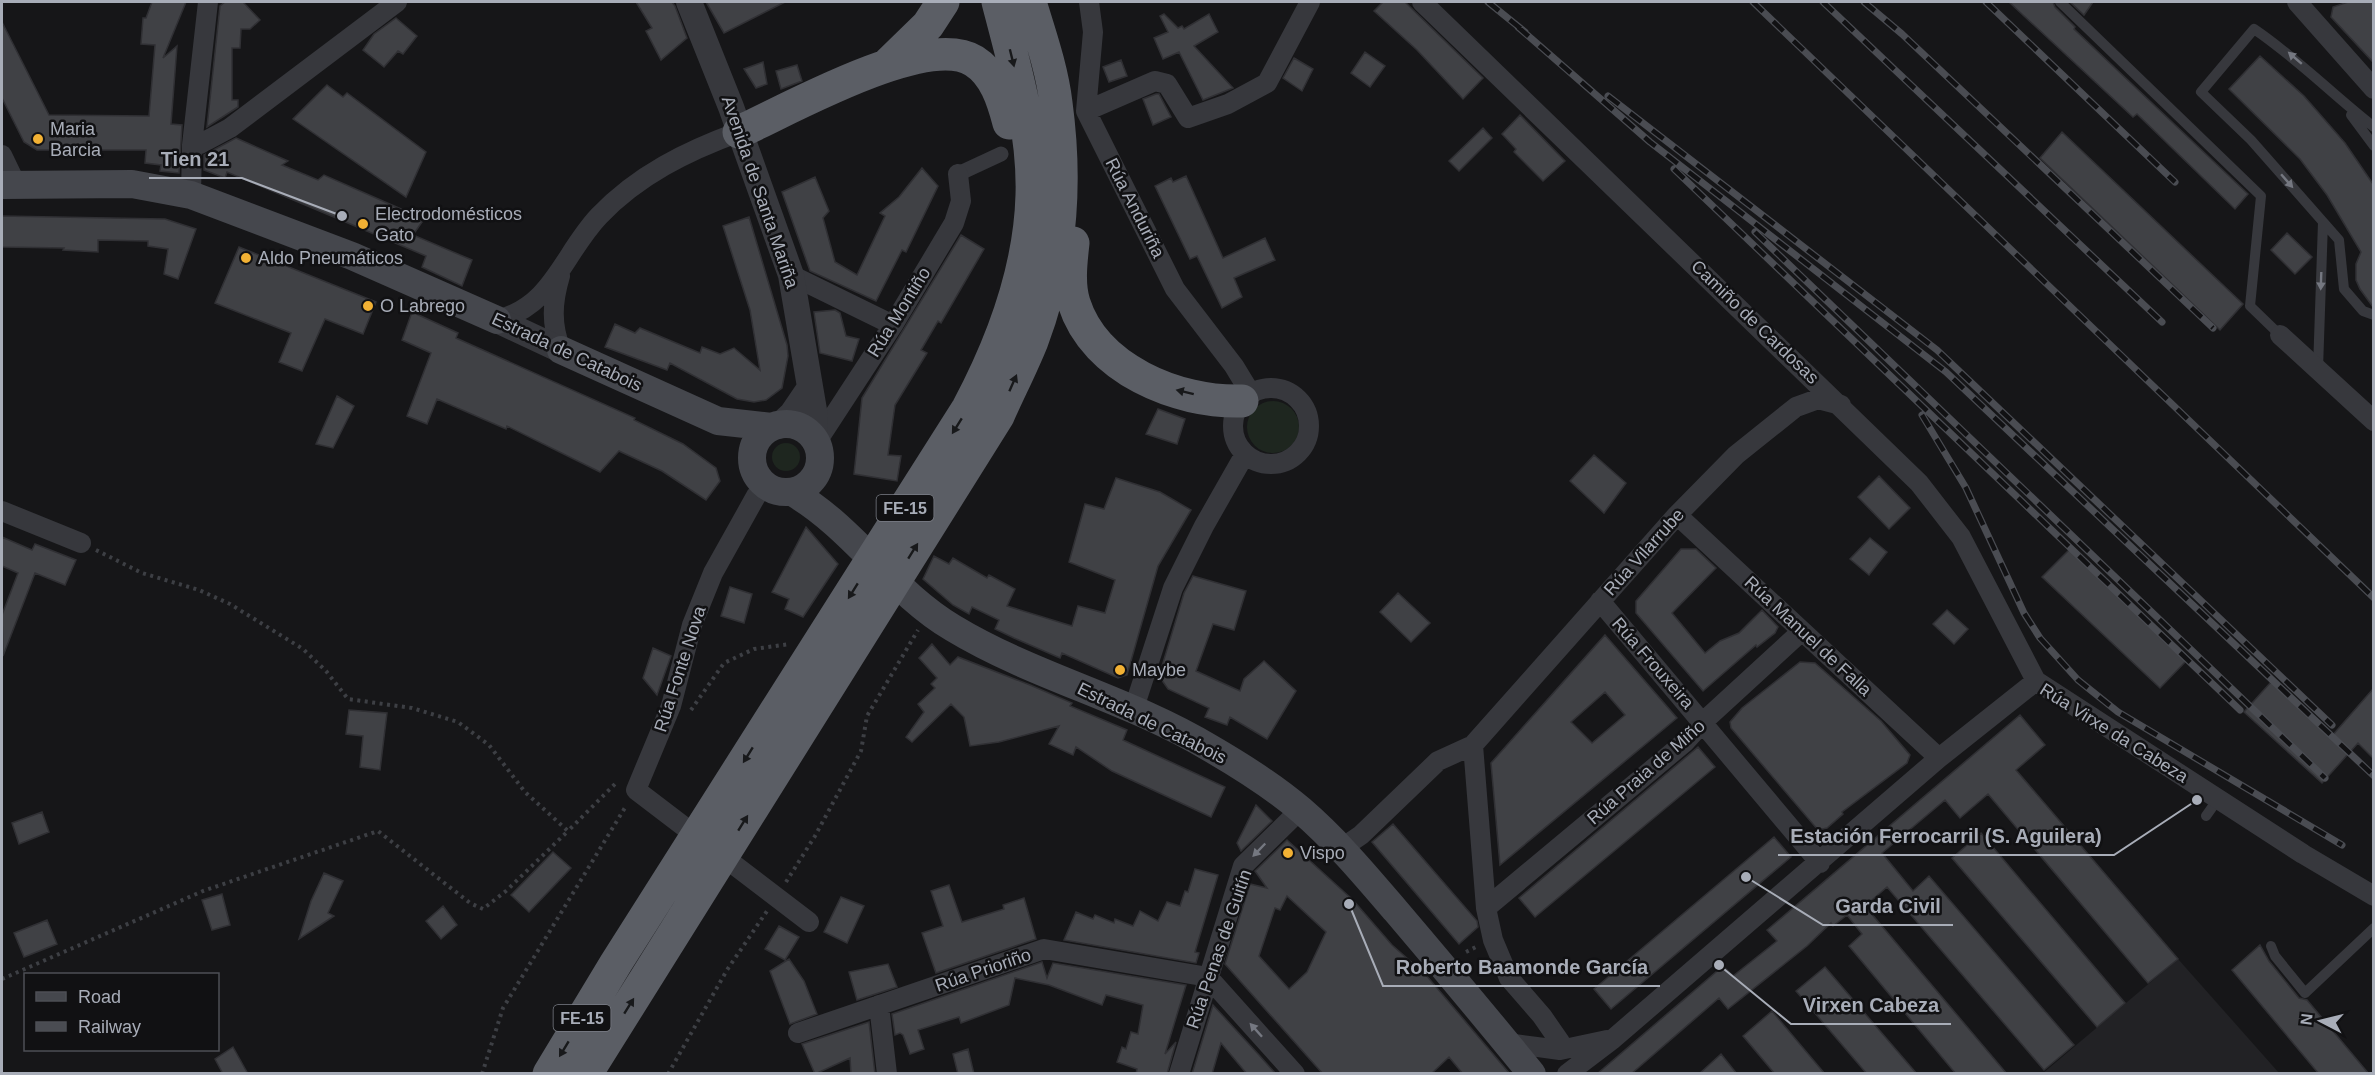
<svg xmlns="http://www.w3.org/2000/svg" width="2375" height="1075" font-family="Helvetica,sans-serif">
	<style>
		.built { fill: #222225 }
		.green { fill: #1e261f }
		.building { fill: #404145; stroke: #303034; stroke-width: 1.5; fill-rule: evenodd }
		.lines { fill: none; stroke-linecap: round; stroke-linejoin: round }
		.path { stroke: #3d3f44; stroke-width: 4; stroke-dasharray: 3 4.5; stroke-linecap: butt }
		.service { stroke: #37383d; stroke-width: 10 }
		.pedestrian { stroke: #37383d; stroke-width: 15 }
		.minor { stroke: #37383d; stroke-width: 20 }
		.tertiary { stroke: #37383d; stroke-width: 26 }
		.secondary { stroke: #45474d; stroke-width: 28 }
		.trunk { stroke: #5b5e65; stroke-width: 33 }
		.rail-casing { stroke: #4a4c52; stroke-width: 7 }
		.rail { stroke: #111113; stroke-width: 4.5; stroke-dasharray: 14; stroke-linecap: butt }
		.oneway { fill: #18191b }
		.oneway2 { fill: #757881 }
		.poi-dot { fill: #f2b134; stroke: #111113; stroke-width: 2 }
		.labels { text-anchor: middle; stroke-width: 5; stroke-linejoin: round; paint-order: stroke }
		.shield { fill: #111113; stroke: #7b7e86; stroke-width: 1.5 }
		.shield-label { font-size: 16px; font-weight: bold; fill: #a8adb8 }
		.poi-label { font-size: 18px; fill: #a8adb8; stroke: #111113; text-anchor: start }
		.street-label { font-size: 18px; fill: #a8adb8; stroke: #111113 }
		.leader { fill: none; stroke: #a8adb8; stroke-width: 2 }
		.callout-dot { fill: #a8adb8; stroke: #111113; stroke-width: 2 }
		.callout-label { font-size: 20px; text-anchor: middle; font-weight: bold; fill: #a8adb8; stroke: #111113; stroke-width: 5; stroke-linejoin: round; paint-order: stroke }
	</style>
	<rect width="100%" height="100%" fill="#161618"/>
	<path class="built" d="M2178 959 2279 1073 2042 1074Z"/>
	<path class="green" d="M1247 427a26 26 0 1 1 52 0a26 26 0 1 1-52 0Z
		M772 457a14 14 0 1 1 28 0a14 14 0 1 1-28 0Z"/>
	<path class="building" d="M152 2H186L163 58 177 46 171 124 182 125 179 173 160 171 161 165 145 163 146 150H37L24 142 2 98V22L49 115 149 116 155 45 141 44 143 18H146Z
		M225 2H243L260 20 250 29H241L240 48H232V100H238V107L207 127 220 6Z
		M636 2H672L675 6 687 38 661 60 646 31 652 28Z
		M706 2H785L724 33Z
		M1383 2H1405L1483 78 1463 99 1417 50 1374 11Z
		M2009 2H2053L2055 7 2075 27 2074 29 2248 194 2235 209 2137 114 2133 117Z
		M2070 2H2093L2084 15Z
		M2348 2H2373V62L2331 17 2333 7Z
		M1164 14 1178 28 1182 26 1184 29 1209 14 1218 32 1194 46 1233 88 1203 100 1179 52 1163 59 1154 38 1168 32 1160 16Z
		M396 18 417 36 403 54 398 51 384 67 363 50 374 34Z
		M1365 52 1385 66 1370 87 1351 73Z
		M2260 56 2304 96 2345 143 2373 184V307L2360 289 2356 280V264L2361 252 2327 195 2300 159 2229 89Z
		M1294 58 1313 69 1302 91 1283 78Z
		M1121 60 1127 76 1109 82 1103 67Z
		M763 62 767 84 756 88 744 69Z
		M797 65 802 81 781 89 776 71Z
		M327 85 343 97 347 93 426 152 406 197 293 119Z
		M1156 94H1159L1171 117 1153 125 1143 99Z
		M1520 115 1565 161 1543 181 1514 152 1516 149 1502 134Z
		M1483 128 1492 138 1459 171 1449 161Z
		M2062 132 2243 304 2220 330 2040 158Z
		M236 138 288 161 282 165 318 180 324 175 401 209 422 222 413 235 472 260 462 286 422 267 426 256 227 172 225 178 204 170V155Z
		M922 168 938 186 906 252 902 250 876 301 810 271 782 192 815 177 829 211 823 218 835 262 857 275 885 216 880 213 899 197Z
		M1186 176 1223 258 1265 238 1275 260 1234 278 1242 297 1222 308 1197 256 1190 259 1155 186 1171 178 1173 182Z
		M2 216 165 219 196 229 178 279 164 274 168 249 148 246V241L98 240V252L63 250 64 248 2 247Z
		M749 217 787 345 788 356 782 388 766 400 754 402 737 399 670 363 667 370 605 347 615 324 635 333 640 328 700 353 702 347 720 354 734 348 760 370 750 310 723 226Z
		M2287 233 2312 257 2295 274 2271 250Z
		M961 235 984 249 941 323 938 321 921 350 927 353 895 405 888 455 901 456 897 481 854 474 862 398Z
		M239 247 376 302 363 334 325 319 302 371 279 362 291 333 215 303Z
		M835 310 840 313 846 336 859 339 852 361 820 353 814 312Z
		M412 312 458 333 456 338 635 418 634 420 683 444 716 468 720 481 706 500 662 471 619 451 600 472 507 426 506 429 437 399 427 424 407 416 431 353 402 340Z
		M337 396 354 406 333 448 316 444Z
		M1158 409 1185 419 1177 444 1146 434Z
		M1594 455 1626 483 1604 513 1570 481Z
		M1879 476 1910 508 1889 529 1858 497Z
		M1116 478 1160 492 1191 510 1158 566 1127 675 1118 678 1062 653 1060 658 1014 638 995 629 999 620 972 607 969 614 953 605 923 579 934 556 949 564 953 558 987 578 989 575 1015 589 1007 606 1072 626 1078 606 1105 613 1115 580 1069 562 1085 504 1104 509Z
		M806 527 838 564 803 617 785 609 789 599 772 592Z
		M2 537 32 550 35 544 76 560 65 585 35 573 3 656 2 615 18 573 2 566Z
		M1870 538 1887 552 1869 575 1850 559Z
		M2072 547 2189 658 2160 688 2042 577Z
		M1681 549H1696L1716 568 1672 613 1705 653 1720 641 1739 633 1762 610 1778 627 1775 633 1757 647 1756 645 1703 691 1636 613V601Z
		M1193 576 1246 591 1234 630 1213 624 1196 671 1240 691 1244 679 1264 661 1296 691 1267 739 1230 717 1227 725 1205 717 1209 708 1168 689 1159 676 1184 593Z
		M730 587 752 594 744 623 721 616Z
		M1398 593 1430 623 1411 642 1380 612Z
		M1947 610 1968 629 1954 644 1933 624Z
		M1605 635 1677 718 1500 865 1491 763ZM1605 692 1625 715 1592 743 1571 722Z
		M932 644 950 665 958 657 1030 685 1072 703 1070 706 1127 730 1123 740 1225 787 1211 817 1112 771 1076 747 1073 755 1049 744 1059 726 999 742 970 746 964 717 951 704 912 742 906 737 924 712 918 704 935 688 931 684 937 678 919 658Z
		M653 648 671 656 657 695 643 678Z
		M1800 662 1815 663 1881 721 1910 755 1907 763 1842 812 1843 814 1827 828 1818 830 1731 728 1730 722 1742 708Z
		M2271 682 2331 737 2373 689V758L2358 743 2322 783 2244 712Z
		M349 710 387 713 380 770 360 767 363 736 346 734Z
		M2020 715 2045 745 2016 770 2178 959 2148 983 1988 794 1960 818 1945 800 1882 853 1913 891 1929 876 2074 1045 2044 1070 1887 887 1865 906 2007 1074H1956L1849 946 1862 934 1847 915 1833 926 1831 923 1807 946 1728 1009 1719 998 1631 1074H1597L1723 966 1733 976 1777 941 1767 930Z
		M1698 747 1715 767 1535 917 1519 898Z
		M1256 805 1272 821 1241 851 1237 843Z
		M42 812 49 832 19 844 12 823Z
		M1393 824 1477 921 1478 927 1459 944 1372 842Z
		M1981 833 2125 1003 2097 1027 1952 858Z
		M1774 837 1791 857 1611 1009 1594 989Z
		M1287 840 1353 900 1392 945 1426 975 1510 1074H1463L1449 1057 1431 1074H1323L1225 964 1250 884 1267 888 1255 871ZM1287 896 1326 932 1307 972 1289 989 1259 956 1275 908 1280 910Z
		M553 852 571 868 529 912 511 895Z
		M1195 869 1218 875 1195 952 1199 953 1196 963 1064 940 1076 912 1093 919 1095 915 1114 923 1115 919 1133 926 1140 911 1158 921 1167 902 1180 906 1185 891 1188 892Z
		M324 873 343 881 328 913 334 916 299 939 311 901Z
		M949 885 962 922 1004 909 1003 905 1024 898 1036 939 936 973 922 933 943 926 931 891Z
		M222 894 230 925 212 930 202 900Z
		M841 897 864 906 847 943 824 932Z
		M443 906 457 925 441 939 426 921Z
		M47 920 57 944 24 957 14 933Z
		M779 926 799 937 785 960 765 949Z
		M2260 945 2269 961 2299 998 2307 1000 2369 1074H2319L2232 970Z
		M789 959 804 981 817 1014 790 1024 770 971Z
		M1042 962 1047 978 1053 963 1186 985 1165 1054 1176 1042 1167 1074H1136L1137 1069 1117 1062 1122 1047 1126 1049 1131 1032 1138 1034 1143 1005 1106 995 1102 1005 1049 985 1015 978 1009 1005 961 1023 959 1017 918 1030 924 1049 910 1054 903 1035 900 1033 895 1035 892 1014Z
		M888 964 897 987 857 1000 849 972Z
		M1825 967 1917 1074H1867L1796 991Z
		M1213 1005 1259 1055 1276 1074H1247L1221 1043 1212 1074H1192Z
		M1772 1011 1825 1074H1775L1743 1036Z
		M869 1022 875 1074H851L850 1058 815 1074 802 1044Z
		M233 1047 248 1074H223L215 1059Z
		M968 1049 974 1074H958L953 1054Z
		M1721 1054 1737 1074H1699Z"/>
	<g class="lines">
		<path class="path" d="M96 550 142 573 199 590 230 604 303 649 326 671 348 699 412 708 458 722 489 745 525 792 568 831 618 781
			M691 710 724 663 754 649 790 644
			M786 882 815 836 861 751 867 716 918 630
			M1466 952 1476 947
			M2 979 203 891 378 831 470 903 483 909 506 891 568 831
			M482 1074 503 1008 626 806
			M668 1074 727 970 767 911"/>
		<path class="service" d="M2060 2 2261 196 2250 306 2280 335
			M2351 115 2374 146
			M2374 127C2333 95 2297 58 2254 29L2201 92 2251 140 2339 240 2344 289 2363 311 2374 315
			M2318 369 2323 222
			M2206 816 2218 799
			M2271 946 2275 956 2305 993 2374 928"/>
		<path class="pedestrian" d="M958 174 1001 154"/>
		<path class="minor" d="M1089 2 1093 32 1086 111 1175 289 1234 366 1251 394
			M1422 2 1919 483 1961 537 2036 681
			M2297 2 2374 89
			M1086 111 1155 81 1167 84 1188 118 1228 104 1267 83 1310 2
			M192 145 200 144 230 128 397 2
			M2 155 16 184
			M191 195 192 145 208 2
			M791 275 893 325
			M560 276C552 303 551 324 561 350
			M497 320C553 306 563 254 599 216 638 175 687 151 739 132
			M2280 335 2374 421
			M1233 426a38 38 0 1 1 76 0a38 38 0 1 1-76 0Z
			M816 443 893 325 954 223 961 201 958 174
			M765 486 756 496 713 573 692 625 671 706 636 790 809 922
			M2 511 81 543
			M1677 515 1939 758
			M1600 601 1820 863
			M1133 711 1173 588 1204 526 1245 454
			M1473 745 1486 908 1493 940 1509 978 1542 1016 1560 1042V1050
			M1342 848 1361 835 1438 761 1473 745 1677 515 1736 455 1796 407 1818 399 1841 405
			M1486 908 1685 742 1704 721 1802 631
			M1208 977 1295 1074
			M879 1005 887 1074
			M798 1033 1044 949 1208 977
			M1507 1043 1560 1050 1607 1040
			M1179 1074 1243 866 1301 809
			M1567 1074 1613 1039 1939 758 2036 681 2303 854 2374 896"/>
		<path class="tertiary" d="M689 2 731 107 791 275 815 416 814 440
			M497 320 561 350
			M779 426 792 414 809 389"/>
		<path class="secondary" d="M2 185 132 184 191 195 352 256 497 320
			M561 350 718 421 772 427
			M752 458a34 34 0 1 1 68 0a34 34 0 1 1-68 0Z
			M792 492C854 528 892 592 953 628 1034 677 1129 699 1210 748 1241 766 1273 786 1301 810 1336 840 1366 876 1396 911 1442 965 1487 1019 1532 1074"/>
		<path class="trunk" d="M889 63 928 25 943 2
			M739 132C788 110 926 31 974 61 995 74 1003 100 1009 123
			M1073 243C1071 261 1068 284 1074 303 1095 369 1177 403 1242 401
			M549 1074 616 963 968 408C1002 344 1030 269 1032 195 1034 130 1014 64 998 2
			M586 1074 998 416C1009 391 1022 366 1032 341 1061 265 1067 184 1056 103 1052 69 1040 35 1030 2"/>
		<g class="rail-casing">
			<path id="rail" d="M1488 2 1525 32
				M1753 2 2374 598
				M1823 2 2162 322
				M1864 2 1902 34 2213 328
				M1986 2 2175 182
				M1518 27 1650 142 1946 372 2374 776
				M1608 96 1937 350 2332 725
				M1674 169 2240 710
				M1755 232 2325 778
				M1922 415 1966 488 2024 613 2040 638 2078 680 2118 712 2342 845"/>
		</g>
		<use href="#rail" class="rail"/>
	</g>
	<defs><path id="oneway-solid" d="M-6-.8H1V-3.2L6.5 0L1 3.2V.8H-6Z" transform="scale(1.5)"/></defs>
	<g class="oneway">
		<use href="#oneway-solid" transform="translate(1012 58) rotate(76)"/>
		<use href="#oneway-solid" transform="translate(1013 383) rotate(-66)"/>
		<use href="#oneway-solid" transform="translate(1185 392) rotate(-166)"/>
		<use href="#oneway-solid" transform="translate(957 426) rotate(122)"/>
		<use href="#oneway-solid" transform="translate(913 551) rotate(-58)"/>
		<use href="#oneway-solid" transform="translate(853 591) rotate(122)"/>
		<use href="#oneway-solid" transform="translate(748 755) rotate(122)"/>
		<use href="#oneway-solid" transform="translate(743 823) rotate(-58)"/>
		<use href="#oneway-solid" transform="translate(629 1006) rotate(-58)"/>
		<use href="#oneway-solid" transform="translate(564 1049) rotate(121)"/>
	</g>
	<g class="oneway2">
		<use href="#oneway-solid" transform="translate(2295 58) rotate(-139)"/>
		<use href="#oneway-solid" transform="translate(2287 181) rotate(49)"/>
		<use href="#oneway-solid" transform="translate(2321 281) rotate(92)"/>
		<use href="#oneway-solid" transform="translate(1259 850) rotate(134)"/>
		<use href="#oneway-solid" transform="translate(1256 1030) rotate(-132)"/>
	</g>
	<g class="poi-dot">
		<circle cx="38" cy="139" r="6"/>
		<circle cx="363" cy="224" r="6"/>
		<circle cx="246" cy="258" r="6"/>
		<circle cx="368" cy="306" r="6"/>
		<circle cx="1120" cy="670" r="6"/>
		<circle cx="1288" cy="853" r="6"/>
	</g>
	<g class="labels">
		<g class="shield">
			<rect x="876.5" y="495" width="57" height="26" rx="4.5"/>
			<rect x="553.5" y="1005" width="57" height="26" rx="4.5"/>
		</g>
		<g class="shield-label">
			<text x="905" y="514">FE-15</text>
			<text x="582" y="1024">FE-15</text>
		</g>
		<g class="poi-label">
			<text x="50" y="135">Maria<tspan x="50" dy="21">Barcia</tspan></text>
			<text x="375" y="220">Electrodomésticos<tspan x="375" dy="21">Gato</tspan></text>
			<text x="258" y="264">Aldo Pneumáticos</text>
			<text x="380" y="312">O Labrego</text>
			<text x="1132" y="676">Maybe</text>
			<text x="1300" y="859">Vispo</text>
		</g>
		<g class="street-label">
			<text transform="translate(760 192) rotate(71)" y="6">Avenida de Santa Mariña</text>
			<text transform="translate(1135 208) rotate(63)" y="6">Rúa Anduriña</text>
			<text transform="translate(899 312) rotate(-58)" y="6">Rúa Montiño</text>
			<text transform="translate(1755 322) rotate(44)" y="6">Camiño de Cardosas</text>
			<text transform="translate(567 352) rotate(25)" y="6">Estrada de Catabois</text>
			<text transform="translate(1644 552) rotate(-48)" y="6">Rúa Vilarrube</text>
			<text transform="translate(1808 636) rotate(43)" y="6">Rúa Manuel de Falla</text>
			<text transform="translate(1653 663) rotate(49)" y="6">Rúa Frouxeira</text>
			<text transform="translate(680 669) rotate(-72)" y="6">Rúa Fonte Nova</text>
			<text transform="translate(1152 723) rotate(26)" y="6">Estrada de Catabois</text>
			<text transform="translate(2114 733) rotate(32)" y="6">Rúa Virxe da Cabeza</text>
			<text transform="translate(1646 772) rotate(-41)" y="6">Rúa Praia de Miño</text>
			<text transform="translate(1219 949) rotate(-71)" y="6">Rúa Penas de Guitín</text>
			<text transform="translate(983 970) rotate(-19)" y="6">Rúa Prioriño</text>
		</g>
	</g>
	<path class="leader" d="M342 216L242 178H149M2197 800L2114 855H1778M1746 877L1823 925H1953M1349 904L1383 986H1660M1719 965L1791 1024H1951"/>
	<g class="callout-dot">
		<circle cx="342" cy="216" r="6"/>
		<circle cx="2197" cy="800" r="6"/>
		<circle cx="1746" cy="877" r="6"/>
		<circle cx="1349" cy="904" r="6"/>
		<circle cx="1719" cy="965" r="6"/>
	</g>
	<g class="callout-label">
		<text x="195" y="166">Tien 21</text>
		<text x="1946" y="843">Estación Ferrocarril (S. Aguilera)</text>
		<text x="1888" y="913">Garda Civil</text>
		<text x="1522" y="974">Roberto Baamonde García</text>
		<text x="1871" y="1012">Virxen Cabeza</text>
	</g>
	<rect width="2375" height="1075" fill="none" stroke="#a8adb8" stroke-width="6"/>
	<rect x="24" y="973" width="195" height="78" fill="#111113" stroke="#4d4f55" stroke-width="1.5"/>
	<rect x="36" y="992" width="30" height="9" fill="#45474d" stroke="#4d4f55" stroke-width="1.5"/>
	<text x="78" y="1003" font-size="18" fill="#a8adb8">Road</text>
	<rect x="36" y="1022" width="30" height="9" fill="#4a4c52" stroke="#4d4f55" stroke-width="1.5"/>
	<text x="78" y="1033" font-size="18" fill="#a8adb8">Railway</text>
	<g transform="translate(2321 1021) rotate(277)" stroke="#111113" stroke-width="4.5" paint-order="stroke">
	<path d="M0-4.5L10 22L0 15L-10 22Z" fill="#a8adb8"/>
	<text y="-9" font-size="16" font-weight="bold" text-anchor="middle" fill="#a8adb8">N</text>
	</g>
</svg>
